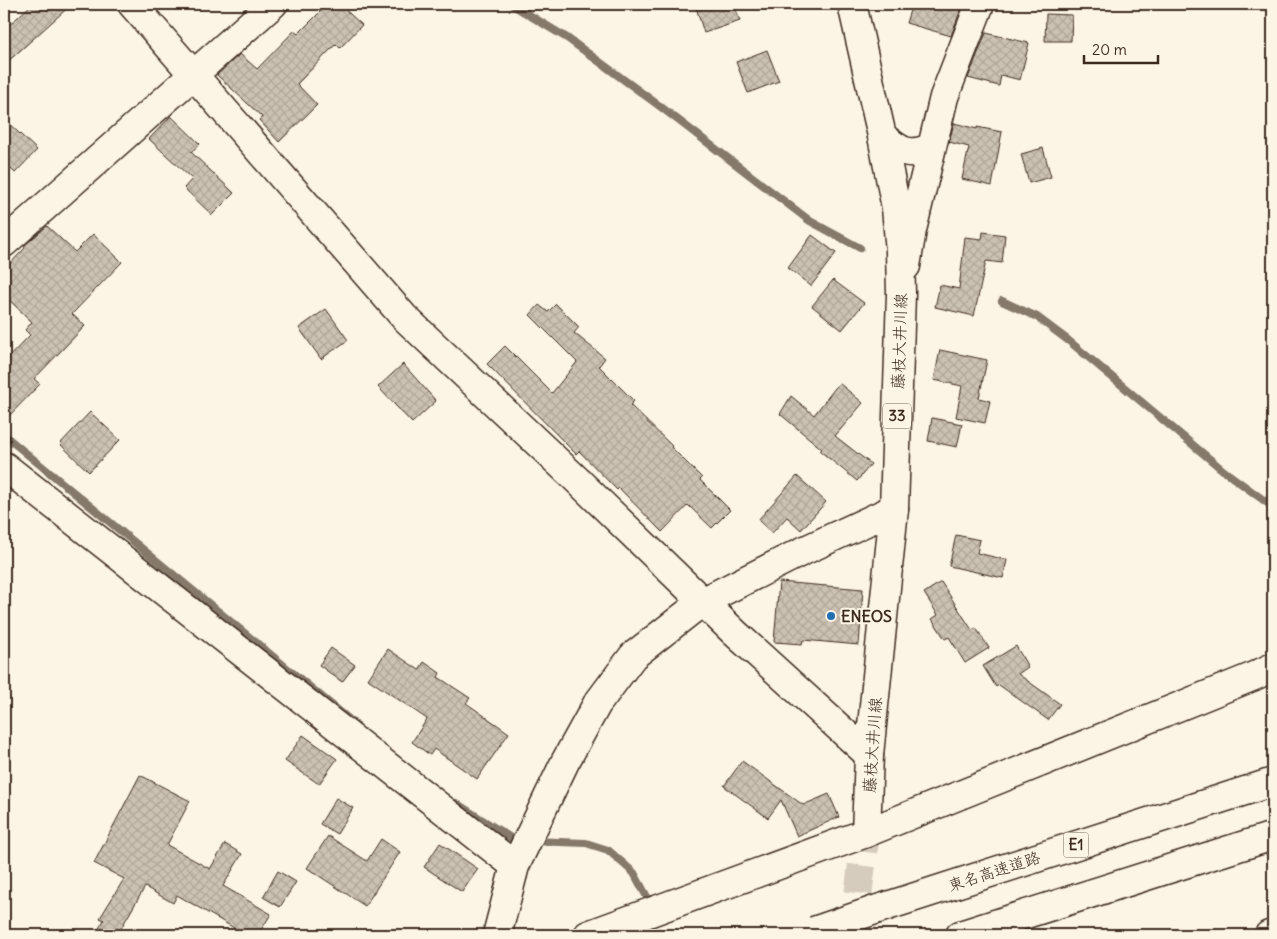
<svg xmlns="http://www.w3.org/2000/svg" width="1277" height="939" font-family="Delius,'Klee One',sans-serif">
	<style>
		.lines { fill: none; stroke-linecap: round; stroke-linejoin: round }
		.stream { stroke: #85796b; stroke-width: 8 }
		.building { fill: url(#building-cross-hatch); stroke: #3b2a1e }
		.primary-tunnel { stroke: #d5ccbd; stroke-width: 28; stroke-dasharray: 28 14; stroke-linecap: butt }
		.street-casing { stroke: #3b2a1e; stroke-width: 31 }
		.primary-casing { stroke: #3b2a1e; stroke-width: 31 }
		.highway-casing { stroke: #3b2a1e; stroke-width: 31 }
		.street { stroke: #fcf5e5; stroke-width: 28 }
		.primary { stroke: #fcf5e5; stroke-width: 28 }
		.highway { stroke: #fcf5e5; stroke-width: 28 }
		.highway-bridge-casing { stroke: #3b2a1e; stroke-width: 31; stroke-linecap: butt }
		.highway-bridge { stroke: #fcf5e5; stroke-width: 28 }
		.poi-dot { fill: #1f6fb2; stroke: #fcf5e5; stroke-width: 2 }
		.labels { text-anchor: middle; stroke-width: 4; stroke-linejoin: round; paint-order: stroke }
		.shield { fill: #fcf5e5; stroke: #75675a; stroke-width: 1 }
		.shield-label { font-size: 15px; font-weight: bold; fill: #3b2a1e }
		.street-label { font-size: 16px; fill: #3b2a1e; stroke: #fcf5e5 }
		.poi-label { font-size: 16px; font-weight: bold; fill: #3b2a1e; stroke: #fcf5e5; text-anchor: start }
	</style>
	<defs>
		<pattern id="building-cross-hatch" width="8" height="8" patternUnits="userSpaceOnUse" patternTransform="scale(1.25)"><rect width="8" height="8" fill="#ccc2b3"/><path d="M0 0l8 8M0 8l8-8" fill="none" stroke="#b0a79a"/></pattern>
	</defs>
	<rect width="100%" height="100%" fill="#fcf5e5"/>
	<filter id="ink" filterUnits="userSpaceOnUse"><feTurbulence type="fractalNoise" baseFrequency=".02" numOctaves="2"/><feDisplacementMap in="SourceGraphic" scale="10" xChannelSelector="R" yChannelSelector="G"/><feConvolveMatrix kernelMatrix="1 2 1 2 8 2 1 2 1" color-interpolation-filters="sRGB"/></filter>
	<g filter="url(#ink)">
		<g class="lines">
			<path class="stream" d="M511 4 567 38 661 107 810 221 860 248
				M1002 301 1037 317 1069 341 1224 471 1273 507
				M4 435 356 725
				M456 803 514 840H521
				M532 841 586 843 608 850 634 873 652 906"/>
		</g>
		<path class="building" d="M32 4H72L4 65V30Z
			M328 4H339L362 25 340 48 336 44 297 84 317 105 279 142 259 120 262 117 217 75 240 54 257 69 294 31 298 34Z
			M695 4H734L740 21 704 33Z
			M912 4H943L961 9 951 36 906 23Z
			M1046 14 1072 15 1071 41H1045Z
			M986 33 1029 43 1020 80 1001 75 999 86 968 78Z
			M767 50 779 81 748 93 736 62Z
			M171 116 200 144 191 152 234 193 212 215 184 188 192 179 149 139Z
			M4 119 37 150 15 173 4 162Z
			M954 123 977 129V127L1002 132 992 186 962 179 969 147 949 142Z
			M1043 148 1051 177 1029 183 1021 154Z
			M47 226 75 252 93 234 122 262 72 314 85 326 34 379 40 384 4 421V362L30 335 25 330 32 322 4 295V270L25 248 24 246Z
			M983 232 1005 235 1002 263 986 261 974 316 935 307 940 285 959 289 965 237 982 239Z
			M812 235 836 253 811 286 788 268Z
			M833 280 864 303 842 330 812 306Z
			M556 304 579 327 574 333 605 358 599 366 634 401 630 405 672 446 671 447 702 478 700 480 730 510 712 528 688 505 662 532 619 488 617 490 579 451 576 454 487 364 505 346 552 393 577 362 530 315 539 305 548 312Z
			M326 309 348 340 321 359 299 328Z
			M940 350 987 360 979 398 990 401 985 423 956 417 962 386 934 380Z
			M403 364 436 401 412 423 378 387Z
			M839 383 863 403 835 436 871 464 857 481 820 451 822 449 780 414 791 396 814 415Z
			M90 412 120 440 89 472 60 444Z
			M932 418 962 424 957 447 928 441Z
			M797 476 826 502 801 530 787 517 772 533 758 520Z
			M956 535 980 540 977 553 1007 560 1003 578 949 566Z
			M779 582 863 589 859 645 803 640 802 644 774 642Z
			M941 582 972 630 976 628 989 648 965 663 949 637 945 639 932 619 938 615 924 593Z
			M1016 646 1028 667 1018 674 1060 704 1048 720 999 685 996 687 983 666Z
			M331 648 355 665 342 682 319 665Z
			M388 649 419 670 424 662 440 673 438 677 470 698 466 703 509 733 477 779 434 749 430 755 412 742 427 719 368 679Z
			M303 735 337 759 319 784 285 761Z
			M742 761 803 805 829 794 839 817 797 836 781 800 768 818 724 786Z
			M140 775 190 801 167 845 210 869 225 844 242 854 223 886 271 914 258 935H246L177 895 173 903 145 887 117 935H95L104 920 100 918 124 879 94 863Z
			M336 798 353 808 337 834 320 824Z
			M328 836 367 861 381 839 400 852 365 906 307 868Z
			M440 843 478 869 462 892 424 867Z
			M278 871 296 882 280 907 263 897Z"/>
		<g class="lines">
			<path class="primary-tunnel" d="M853 935 866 833"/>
			<g class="street-casing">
				<path id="street" d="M132 4 404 317 576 479 735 633 869 755
					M882 136C900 151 909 158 932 147
					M4 243 273 4
					M906 266 912 230 944 97 980 4
					M4 466 515 866
					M497 935 515 866 565 762 597 704 633 656 702 602 801 552 894 509
					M588 935 866 833 1252 677 1273 667
					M1269 935 1273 934"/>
			</g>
			<g class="primary-casing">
				<path id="primary" d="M852 4 882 136 896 208 900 251 901 294 894 509 869 755 866 833"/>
			</g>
			<g class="highway-casing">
				<path id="highway" d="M878 909 1273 782
					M960 935 1273 836"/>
			</g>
			<use href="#street" class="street"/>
			<use href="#primary" class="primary"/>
			<use href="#highway" class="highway"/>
			<g class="highway-bridge-casing">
				<path id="highway-bridge" d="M814 931 878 909"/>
			</g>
			<use href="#highway-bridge" class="highway-bridge"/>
		</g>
	</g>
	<circle class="poi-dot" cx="831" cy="616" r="5"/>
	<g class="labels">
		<g class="shield">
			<rect x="883" y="403.5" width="28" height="25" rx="4"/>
			<rect x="1063.5" y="832.5" width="25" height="25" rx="4"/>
		</g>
		<g class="shield-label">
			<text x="897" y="421">33</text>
			<text x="1076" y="850">E1</text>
		</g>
		<g class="street-label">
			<text transform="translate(899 341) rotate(-88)" y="6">藤枝大井川線</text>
			<text transform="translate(872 745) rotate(-86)" y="6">藤枝大井川線</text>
			<text transform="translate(994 871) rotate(-18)" y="6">東名高速道路</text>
		</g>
		<g class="poi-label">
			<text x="841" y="622">ENEOS</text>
		</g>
	</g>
	<rect width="1277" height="939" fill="none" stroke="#fcf5e5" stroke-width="20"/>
	<rect x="10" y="10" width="1257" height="919" fill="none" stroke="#3b2a1e" stroke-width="2" filter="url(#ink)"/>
	<path d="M1084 55v8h74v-8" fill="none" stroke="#3b2a1e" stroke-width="2.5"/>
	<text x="1092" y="55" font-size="15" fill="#3b2a1e" stroke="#fcf5e5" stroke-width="4" paint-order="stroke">20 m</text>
</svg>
